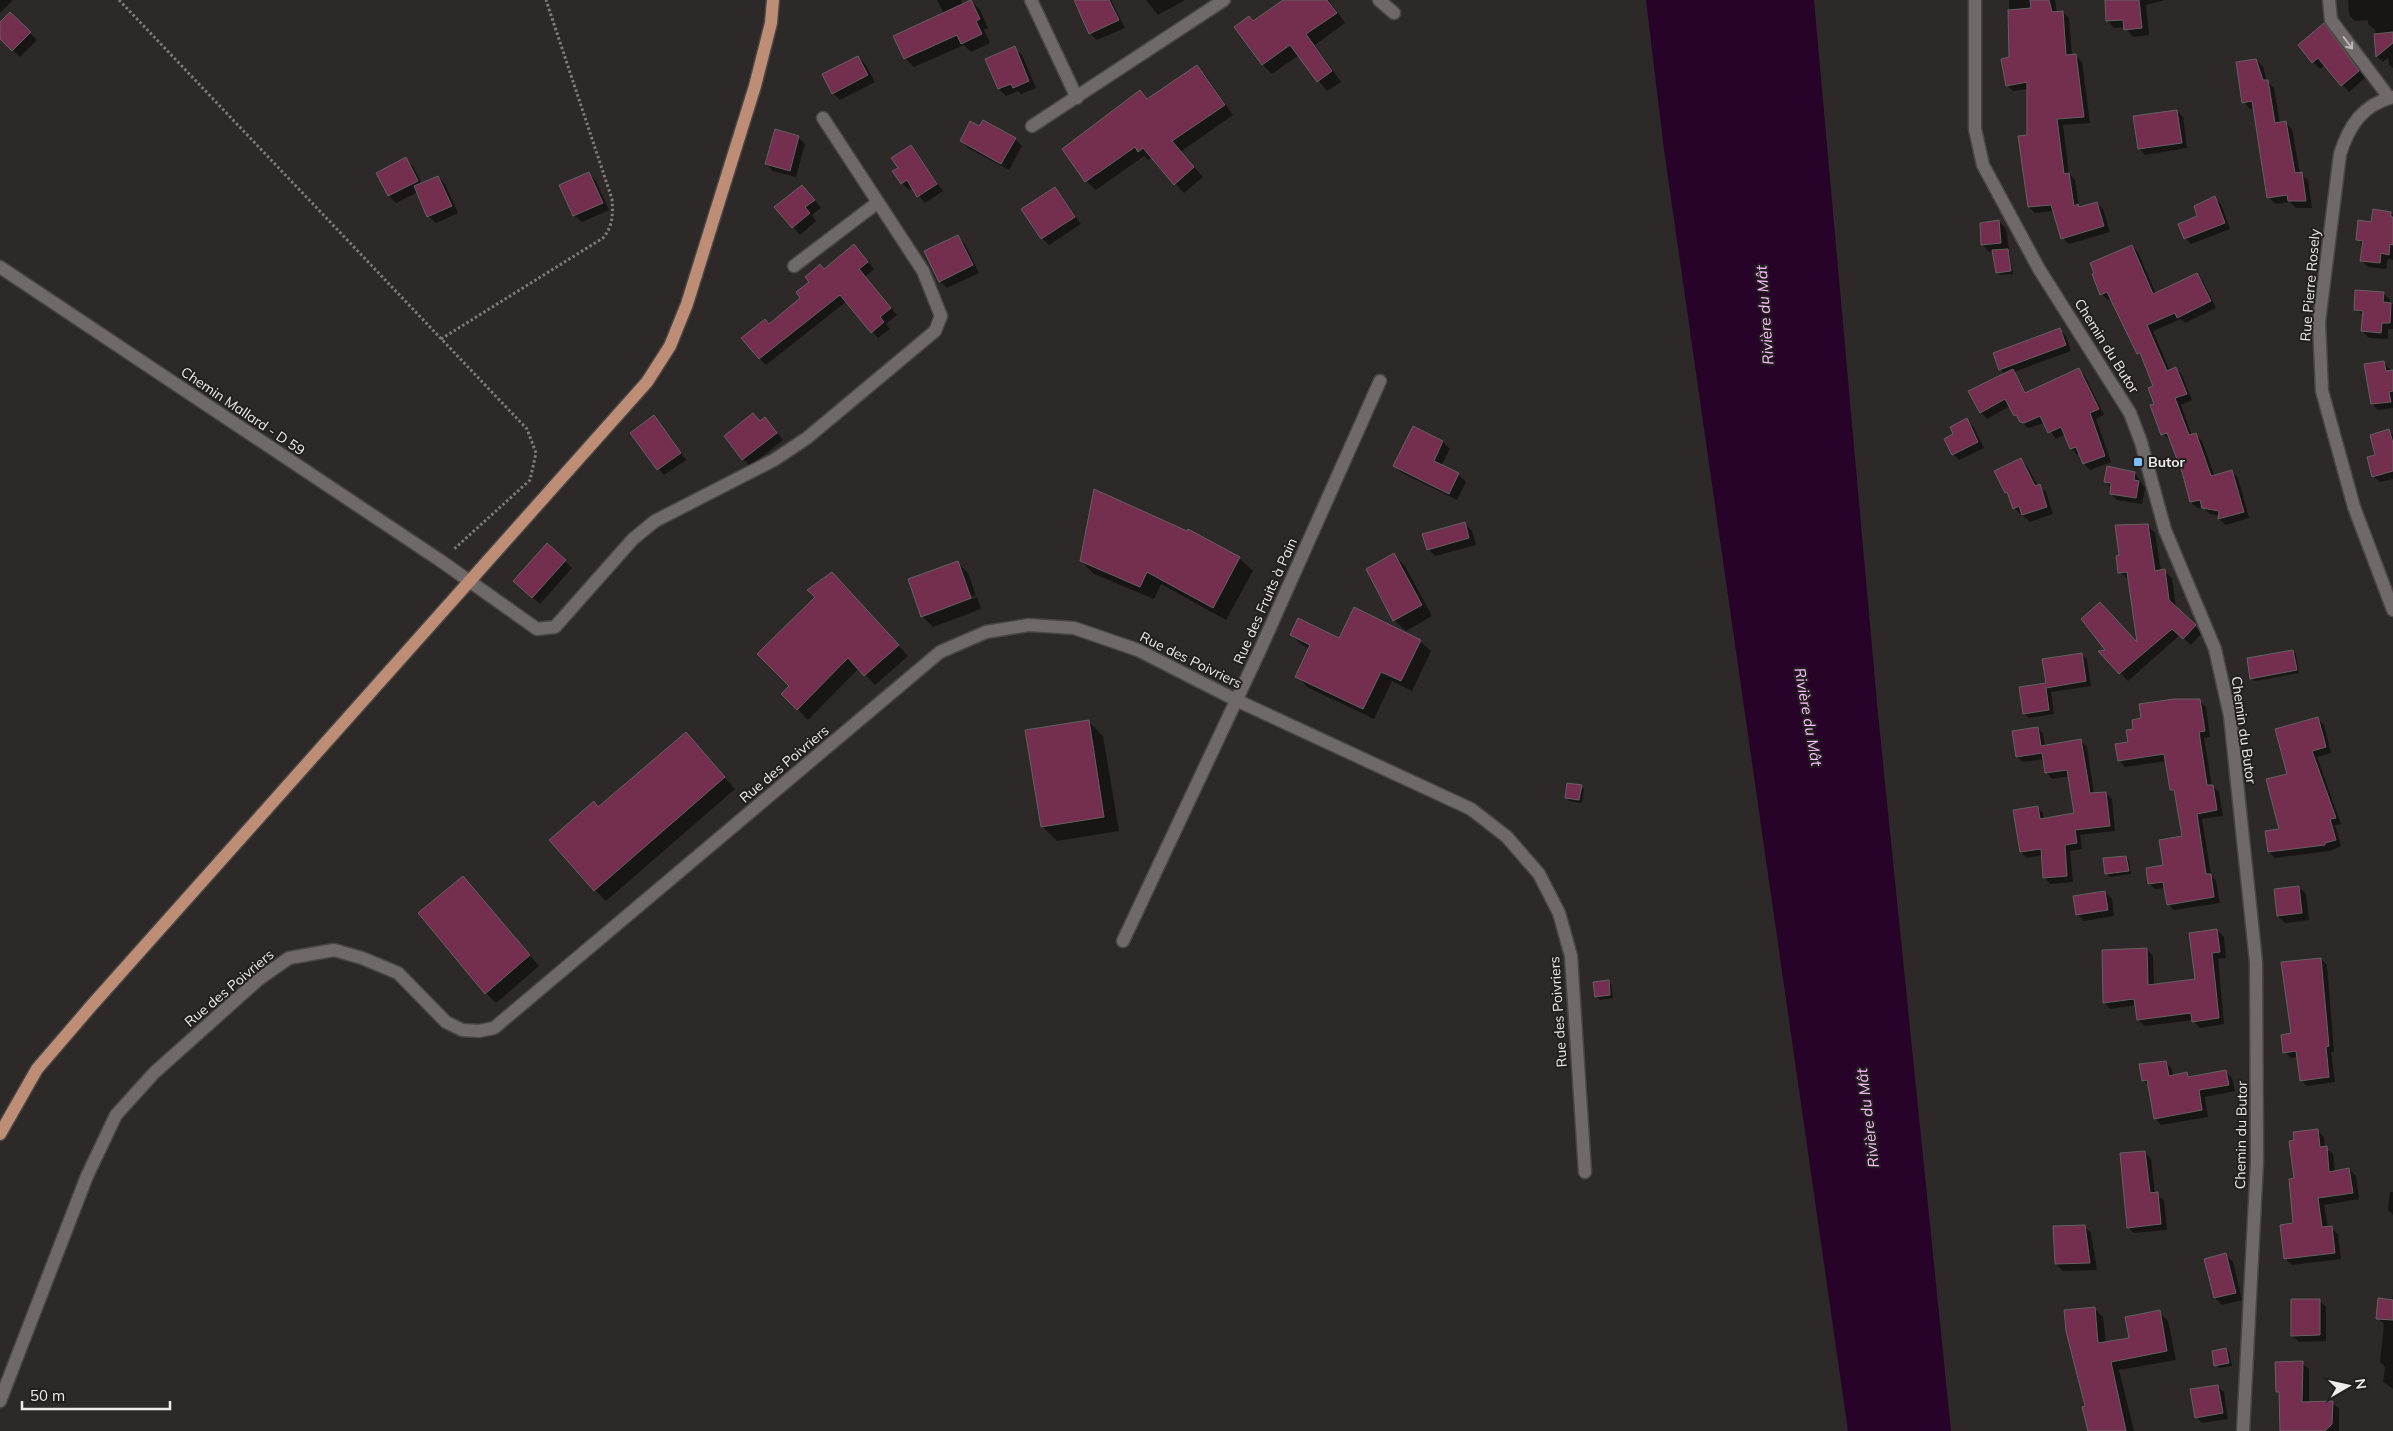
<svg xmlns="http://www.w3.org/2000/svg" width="2393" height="1431" font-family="Mulish,sans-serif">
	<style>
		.water { fill: #280329 }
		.shadow { fill: #0007 }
		.building { fill: #742f4f; stroke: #656162 }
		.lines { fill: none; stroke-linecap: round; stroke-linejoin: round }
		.minor-casing { stroke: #4a4646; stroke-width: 15 }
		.major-casing { stroke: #4a4646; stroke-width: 15 }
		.path { stroke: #7e7b7b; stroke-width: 3; stroke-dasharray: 2.5 2.5; stroke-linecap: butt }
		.minor { stroke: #6f6a69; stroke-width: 12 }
		.major { stroke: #be8d75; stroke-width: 12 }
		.oneway { stroke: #bcb8b8 }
		.poi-dot { fill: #7abff8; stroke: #241f1f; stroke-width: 2 }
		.labels { text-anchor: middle; stroke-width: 4; stroke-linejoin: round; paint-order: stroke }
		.street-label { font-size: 14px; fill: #efecec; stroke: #241f1f }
		.poi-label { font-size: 14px; font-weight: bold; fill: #efecec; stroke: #241f1f; text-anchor: start }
		.water-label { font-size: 15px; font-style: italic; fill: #fec0fe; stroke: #241f1f }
	</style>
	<rect width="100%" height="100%" fill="#2d2929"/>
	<path class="water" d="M1646 0H1814L1878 714 1951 1431H1848L1664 150Z"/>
	<path class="shadow" d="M0 0H13L0 13Z
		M937 0H961L963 5 971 1 980 10 988 28 984 30 990 43 971 52 964 45 914 67 905 58 944 14Z
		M1073 0H1111L1125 28 1097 40 1090 33Z
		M1146 0H1185L1158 15Z
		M1285 0H1329L1345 23 1315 45 1341 82 1327 91 1299 55 1272 74 1263 65 1254 22Z
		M2009 0H2055L2057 13 2063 12 2069 18 2072 56H2076L2082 62 2090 123 2063 125 2069 174 2075 180 2079 208 2097 203 2103 209 2110 232 2069 244 2063 238 2054 211 2035 213 2029 207 2028 89 2013 91 2007 85 2010 59Z
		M2106 0H2165L2146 5 2149 35 2133 37 2125 27 2114 28 2107 20Z
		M2348 0H2393V68L2389 65 2388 58 2383 62 2377 57 2375 30 2368 24V20L2355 21 2349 15Z
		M10 13 37 40 20 57 0 37V24Z
		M2324 25 2365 78 2349 92 2325 65 2320 69 2313 62Z
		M1014 48 1022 55 1036 88 1021 94 1018 91 1006 96 999 89 987 59Z
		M858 57 865 64 875 82 840 100 833 93Z
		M2256 60 2263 67 2267 81 2274 88 2280 123 2285 122 2292 129 2300 174 2308 180 2312 208H2296L2290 202 2275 204 2269 197 2254 108 2250 109 2244 102Z
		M1197 66 1206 76 1233 115 1180 152 1203 177 1184 193 1152 158 1148 160 1144 156 1096 190 1086 181 1140 91 1149 100Z
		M2177 111 2183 117 2187 148 2145 155 2140 149Z
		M980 128 1015 139 1022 146 1009 170 968 148 961 141Z
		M798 137 805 144 796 177 773 171 766 164Z
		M910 147 943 191 925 203 913 188 909 190 902 183 899 168Z
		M406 159 413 166 422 184 438 177 445 184 458 213 436 223 428 216 418 192 396 203 389 196 378 173Z
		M589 174 596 181 609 210 582 222 574 215Z
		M1055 188 1081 224 1049 245 1042 238Z
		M809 193 821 208 812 215 816 221 800 235 776 207Z
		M2215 198 2221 204 2230 229 2191 244 2185 238Z
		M2391 213 2393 215V260L2388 259 2386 269 2368 267 2361 260 2363 245 2357 239 2372 223Z
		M1999 221 2006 229 2013 274 2000 275 1997 272 1993 251 1989 252 1982 244Z
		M958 237 965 244 979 273 947 288 940 281Z
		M2132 246 2138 252 2156 294 2197 275 2203 281 2216 308 2185 323 2181 319 2153 331 2170 371 2176 368 2182 375 2192 400 2181 405 2192 436 2195 434 2202 441 2215 477 2232 471 2238 478 2249 518 2226 525 2219 519 2220 516 2210 514 2203 507 2197 508 2191 502 2171 440 2162 434 2155 404V387L2144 360 2138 353 2112 299 2108 300 2102 294Z
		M861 253 874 269 865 277 897 315 886 324 890 329 878 338 847 301 766 365 759 358 769 325 802 298 811 282 825 271Z
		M2383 293 2390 300V304H2393V329H2388V339L2369 338 2362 331 2364 316 2355 309Z
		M2060 330 2066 336 2071 351 2014 372 2027 394 2079 370 2085 376 2104 415 2096 419 2111 462 2090 470 2084 464 2080 454 2077 455 2071 448 2065 434 2056 439 2045 423 2028 428 2015 416 2010 406 1987 419 1981 412 2005 374 2000 369Z
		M2384 362 2391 371H2393V408L2378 410 2372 404Z
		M654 417 686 460 664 475 632 433Z
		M765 419 783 440 750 466 743 459 761 422Z
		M1967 420 1973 426 1984 448 1959 460 1953 454Z
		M2389 431 2393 435V479L2380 482 2373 476Z
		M1443 442 1450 449 1441 466 1458 474 1466 482 1457 500 1402 473 1395 466Z
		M2020 459 2027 466 2038 486 2046 492 2053 514 2030 522 2014 508 2011 497 2006 492Z
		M2135 473 2145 488 2142 504 2117 500 2111 494 2112 488 2105 482Z
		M1465 524 1472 531 1476 545 1435 556 1428 549Z
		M2147 525 2155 533 2161 571H2164L2172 578 2176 608 2202 633 2191 645 2180 635 2128 681 2100 652 2138 645 2129 580 2120 572Z
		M1394 555 1405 566 1432 616 1406 631 1394 620Z
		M1239 558 1253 571 1226 620 1161 584 1154 599 1094 574 1081 561Z
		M565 561 572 568 540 604 522 588Z
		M957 562 968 573 976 595 926 613V616L977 597 981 609 933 627 922 616Z
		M842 583 908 656 875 685 859 668 808 720 783 694 791 686Z
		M1291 635 1340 639 1420 641 1431 651 1412 691 1392 681 1374 719 1307 687 1297 676 1310 649 1302 645Z
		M2293 651 2296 654 2299 673 2255 681 2251 678Z
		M2082 655 2087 660 2091 686 2051 692 2054 714 2029 718 2024 713 2047 684Z
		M2199 700 2206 707 2210 737 2204 738 2212 786 2219 792 2223 816 2202 819 2211 875 2216 881 2220 903 2174 910 2168 904 2165 888 2155 889 2149 883 2164 866 2183 837 2167 761 2125 767 2119 760 2135 730Z
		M2318 719 2324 725 2331 753 2317 757 2341 824 2335 825 2341 846 2330 851 2275 858 2269 852 2280 830 2289 775Z
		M1088 721 1103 736 1119 831 1057 841 1042 826Z
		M2038 728 2043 734 2045 746 2081 741 2087 747 2094 794 2106 793 2112 799 2115 831 2080 835 2082 849 2070 851 2073 882 2050 884 2045 878 2043 855 2027 858 2021 852 2014 811 2037 807 2043 813 2044 819 2076 814 2070 776 2052 779 2047 773 2044 759 2023 762 2017 757Z
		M686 734 735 789 606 901 595 890 599 808Z
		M1581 786 1584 789 1582 803 1569 801 1566 797Z
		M2126 857 2129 860 2131 874 2110 877 2107 874 2105 859Z
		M463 877 539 966 496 1003 486 993Z
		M2299 887 2306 894 2309 920 2285 923 2278 916Z
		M2105 892 2112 899 2114 916 2084 921 2077 914Z
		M2217 930 2224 937 2226 958 2218 959 2224 1024 2200 1028 2193 1020 2145 1026 2138 1020 2136 1005 2110 1009 2104 1002 2147 949 2153 956 2154 986 2196 980Z
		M2321 959 2327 965 2334 1052H2331L2335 1082 2307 1086 2301 1080 2298 1057 2291 1058 2285 1052Z
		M1608 981 1611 984 1613 998 1600 1000 1596 997Z
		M2166 1062 2172 1069 2173 1076 2186 1074 2190 1077 2226 1072 2232 1078 2235 1091 2205 1097 2208 1117 2161 1125 2155 1118 2149 1086 2143 1080Z
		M2317 1130 2324 1137 2325 1148 2333 1154 2335 1172 2349 1169 2356 1176 2359 1199 2324 1205 2328 1228H2331L2338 1234 2341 1259 2292 1265 2285 1259 2294 1224 2295 1179Z
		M2145 1152 2151 1159 2155 1194 2164 1200 2167 1230 2134 1233 2128 1227Z
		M2390 1192H2393V1215L2388 1210Z
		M2084 1226 2091 1233 2097 1270 2063 1271 2056 1264Z
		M2225 1254 2233 1262 2242 1300 2222 1305 2215 1298 2205 1260Z
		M2393 1294V1389L2383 1382 2385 1367 2380 1362 2384 1324 2377 1318 2392 1301Z
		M2319 1300 2326 1307V1341L2299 1342 2292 1335Z
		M2094 1308 2103 1317 2106 1343 2130 1339 2159 1312 2168 1321 2176 1360 2119 1370 2134 1431H2089L2065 1311Z
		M2226 1349 2229 1352 2232 1366 2219 1368 2216 1365Z
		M2302 1363 2309 1369V1403L2332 1402 2339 1409V1431H2282L2281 1396 2277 1392Z
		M2218 1386 2224 1392 2228 1419 2202 1423 2196 1417Z"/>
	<path class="building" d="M971 0 980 19 976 21 982 34 961 44 957 35 904 59 893 36Z
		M1074 0H1109L1119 20 1089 34Z
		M1283 0H1327L1337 13 1306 34 1332 71 1317 82 1290 45 1262 65 1234 27 1249 16 1253 21Z
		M2030 0H2049L2052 12 2063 11 2066 55 2076 54 2084 117 2057 119 2064 174 2069 173 2074 206 2078 204 2079 207 2097 202 2104 226 2061 239 2051 205 2028 207 2018 136 2027 135V82L2006 86 2001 59 2009 57 2008 10 2031 8Z
		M2105 0H2139L2142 28 2124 30 2123 20 2106 21Z
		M10 12 31 32 12 51 0 39V22Z
		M2324 23 2359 71 2341 86 2318 58 2312 63 2298 45Z
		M2393 32V43L2376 57 2374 34Z
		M1015 46 1029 81 1013 88 1011 84 998 89 985 59Z
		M858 56 868 75 832 94 822 74Z
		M2256 59 2263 80H2268L2275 123 2286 121 2295 173 2302 172 2306 201H2288L2287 195 2267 198 2252 101 2242 103 2236 62Z
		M1197 65 1225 105 1172 141 1194 167 1174 185 1143 148 1138 152 1135 147 1085 182 1062 149 1140 90 1147 99Z
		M2177 110 2182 143 2138 149 2133 116Z
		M983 120 1016 138 1001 164 960 141 970 121 979 126Z
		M775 129 799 136 790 171 765 164Z
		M911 145 937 184 917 197 907 180 901 184 892 171 898 168 891 158Z
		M406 157 418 181 388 196 376 173Z
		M589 172 603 203 573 216 559 185Z
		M438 176 452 206 427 217 414 186Z
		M802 185 815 200 805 207 810 213 792 228 774 207Z
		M1055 187 1075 217 1041 239 1021 209Z
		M2215 196 2225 223 2184 239 2178 224 2197 216 2194 206Z
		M2373 209 2391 212V217H2393V245L2390 244 2389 255 2381 253 2380 263 2360 261 2363 241 2356 240 2358 220 2371 222Z
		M1999 220 2001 243 1981 245 1980 223Z
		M958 235 973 265 939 282 924 251Z
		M854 244 868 262 859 269 891 308 880 317 884 322 871 333 840 295 759 359 741 338 765 319 769 324 800 298 796 292 809 282 805 277 820 264 824 269Z
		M2132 245 2153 294 2197 273 2211 301 2177 318 2175 313 2147 325 2167 371 2176 367 2187 394 2175 398 2189 435 2196 433 2211 476 2232 470 2244 512 2218 519 2219 511 2202 508 2200 500 2190 502 2182 472 2167 433 2161 435 2150 405 2154 404 2148 388 2153 386 2140 353 2137 354 2107 292 2100 295 2092 274 2094 273 2090 263Z
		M2008 249 2011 271 1996 273 1992 250Z
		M2355 290 2384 292 2383 302 2391 303 2390 323H2382L2381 333 2361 331 2363 311 2354 310Z
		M2060 328 2066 345 1999 370 1993 353Z
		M2384 361 2386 371 2393 370V391L2389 392 2391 402 2371 404 2364 364Z
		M2079 368 2099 409 2090 413 2105 456 2083 464 2076 447 2070 449 2061 427 2048 433 2040 416 2024 423 2020 422 2016 415 2014 416 2005 399 1980 413 1968 391 2013 369 2025 393Z
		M753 413 760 421 765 417 777 433 742 460 724 436Z
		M654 415 681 453 657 470 630 433Z
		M1967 418 1978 442 1952 455 1944 439 1953 434 1950 427Z
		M1413 426 1443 441 1434 461 1459 473 1449 494 1393 466Z
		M2389 429 2393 443V471L2372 477 2367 457 2375 455 2370 435Z
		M2021 458 2035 486 2040 484 2047 507 2022 515 2019 506 2013 509 2007 492 2005 493 1994 471Z
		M2107 466 2135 472 2134 480 2139 481 2136 498 2110 494 2111 483 2104 482Z
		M1094 489 1187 531 1188 529 1240 557 1213 608 1147 572 1140 587 1080 561Z
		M1465 522 1469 538 1427 550 1422 534Z
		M2148 524 2155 571 2165 569 2169 600 2196 625 2183 639 2172 629 2119 674 2098 651 2105 650 2081 619 2100 602 2137 642 2127 572 2118 573 2116 556 2119 555 2115 525Z
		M547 543 566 560 532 598 513 581Z
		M1394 553 1422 605 1393 621 1366 569Z
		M958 561 971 598 921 617 908 579Z
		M832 572 899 645 864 676 848 658 797 710 781 694 789 686 757 654 815 597 807 590Z
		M1354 607 1421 640 1401 681 1381 672 1363 709 1295 677 1310 645 1290 635 1298 618 1339 638Z
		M2293 650 2297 670 2250 679 2247 658Z
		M2082 653 2086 681 2046 688 2049 710 2023 714 2019 687 2046 683 2042 659Z
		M2174 699H2200L2205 731 2199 732 2207 785H2213L2217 810 2197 814 2206 874H2211L2214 897 2167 905 2163 882 2148 884 2146 868 2163 865 2159 840 2182 836 2174 790H2170L2164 754 2118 761 2115 744 2128 742 2126 730 2133 729 2132 720 2141 718 2139 704Z
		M2318 717 2326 747 2312 751 2336 818 2330 819 2336 840 2325 843V845L2268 852 2265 831 2279 829 2266 779 2287 774 2275 729Z
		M1089 720 1104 817 1041 827 1025 730Z
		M2038 727 2041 746 2081 739 2090 793 2106 792 2110 826 2075 830 2077 843 2065 845 2067 876 2043 878 2041 849 2020 852 2013 810 2038 806 2040 819 2074 813 2067 770 2045 773 2042 753 2016 757 2012 731Z
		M686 732 725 777 594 891 549 840 594 801 598 807Z
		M1567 783 1582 785 1579 800 1565 798Z
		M2126 856 2129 871 2105 874 2103 858Z
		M463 876 530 955 485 994 418 913Z
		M2299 886 2302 913 2277 916 2274 889Z
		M2105 891 2108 910 2076 915 2073 896Z
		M2217 929 2220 952 2212 953 2219 1018 2192 1022 2191 1013 2137 1020 2134 999 2103 1003 2102 950 2147 948 2148 985 2195 979 2189 933Z
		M2321 958 2329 1046 2326 1047 2329 1077 2300 1081 2296 1051 2283 1053 2281 1035 2291 1033 2281 962Z
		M1609 980 1610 995 1595 997 1593 982Z
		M2166 1061 2169 1076 2187 1072 2188 1077 2226 1070 2229 1085 2199 1090 2202 1110 2154 1119 2147 1080 2142 1081 2139 1064Z
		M2318 1129 2320 1147 2327 1146 2329 1172 2349 1168 2353 1193 2318 1198 2322 1227 2332 1226 2335 1253 2284 1259 2280 1225 2293 1223 2289 1179 2294 1178 2289 1141 2294 1140 2293 1132Z
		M2145 1151 2150 1193 2158 1192 2161 1224 2127 1228 2120 1153Z
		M2085 1225 2090 1263 2055 1264 2053 1226Z
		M2226 1253 2236 1293 2214 1298 2204 1259Z
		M2378 1298 2393 1300V1320L2376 1319Z
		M2291 1299H2320V1335L2291 1336Z
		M2095 1307 2098 1343 2129 1338 2125 1317 2160 1310 2167 1351 2111 1362 2126 1431H2088L2082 1407 2085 1406 2066 1331 2064 1310Z
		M2226 1348 2229 1363 2214 1366 2212 1351Z
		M2303 1361 2302 1402 2333 1401 2332 1424 2325 1431H2280L2279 1392H2276L2275 1362Z
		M2218 1385 2223 1413 2195 1418 2190 1389Z"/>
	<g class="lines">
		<g class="minor-casing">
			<path id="minor" d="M1031 0 1077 98
				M1379 0 1394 13
				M1975 0V129L1983 165 2039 269 2130 413 2141 442 2165 530 2215 649 2230 716 2256 962 2257 1162 2243 1431
				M2329 0 2331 20 2385 92 2386 99
				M2393 97C2362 105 2349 126 2340 154L2319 322 2322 391 2354 507 2393 610
				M1032 126 1224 0
				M794 266 877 203
				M0 267 441 561 537 629 555 627 633 539 655 521 774 460 807 438 935 331 941 316 923 271 823 118
				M1123 941 1260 650 1380 381
				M0 1401 87 1176 116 1115 154 1073 259 979 289 958 334 950 362 958 398 973 446 1022 462 1030 479 1031 494 1028 940 652 986 632 1029 625 1074 628 1138 650 1236 700 1471 809 1507 837 1539 874 1559 913 1571 956 1585 1172"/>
		</g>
		<g class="major-casing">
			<path id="major" d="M0 1134 37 1069 92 1005 647 382 670 346 687 304 755 86 771 23 773 0"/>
		</g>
		<path class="path" d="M119 0 527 429 536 453 530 480 453 550
			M441 339 603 238C613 226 613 215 612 199L546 0"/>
		<use href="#minor" class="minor"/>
		<use href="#major" class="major"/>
	</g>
	<defs><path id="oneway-shaft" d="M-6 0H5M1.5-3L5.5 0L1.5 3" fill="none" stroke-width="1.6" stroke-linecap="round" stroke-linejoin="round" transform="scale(1.25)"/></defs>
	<use class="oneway" href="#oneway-shaft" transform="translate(2348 43) rotate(53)"/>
	<rect class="poi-dot" x="2133" y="457" width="10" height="10" rx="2.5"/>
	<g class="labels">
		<g class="street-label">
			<text transform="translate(2310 285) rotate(-85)" y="5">Rue Pierre Rosely</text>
			<text transform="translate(2107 346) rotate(58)" y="5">Chemin du Butor</text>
			<text transform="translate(243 411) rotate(34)" y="5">Chemin Mallard - D 59</text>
			<text transform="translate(1265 601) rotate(-66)" y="5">Rue des Fruits à Pain</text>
			<text transform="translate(1191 660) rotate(26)" y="5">Rue des Poivriers</text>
			<text transform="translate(2244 730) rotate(82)" y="5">Chemin du Butor</text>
			<text transform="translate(784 764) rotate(-40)" y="5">Rue des Poivriers</text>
			<text transform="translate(229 988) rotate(-40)" y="5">Rue des Poivriers</text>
			<text transform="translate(1558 1012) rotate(-94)" y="5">Rue des Poivriers</text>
			<text transform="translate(2241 1135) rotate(-89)" y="5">Chemin du Butor</text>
		</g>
		<g class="poi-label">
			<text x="2148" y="467">Butor</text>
		</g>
		<g class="water-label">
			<text transform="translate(1765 315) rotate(-94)" y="5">Rivière du Mât</text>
			<text transform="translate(1808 717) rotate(80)" y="5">Rivière du Mât</text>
			<text transform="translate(1868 1118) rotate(-97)" y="5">Rivière du Mât</text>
		</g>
	</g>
	<g transform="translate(2348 1386) rotate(81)" stroke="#241f1f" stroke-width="4" paint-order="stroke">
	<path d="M0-4L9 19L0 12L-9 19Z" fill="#efecec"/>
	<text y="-8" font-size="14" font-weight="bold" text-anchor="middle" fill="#efecec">N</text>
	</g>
	<path d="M22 1401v8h148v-8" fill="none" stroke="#efecec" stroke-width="2.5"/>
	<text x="30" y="1401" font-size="15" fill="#efecec" stroke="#241f1f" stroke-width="4" paint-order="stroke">50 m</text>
</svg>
